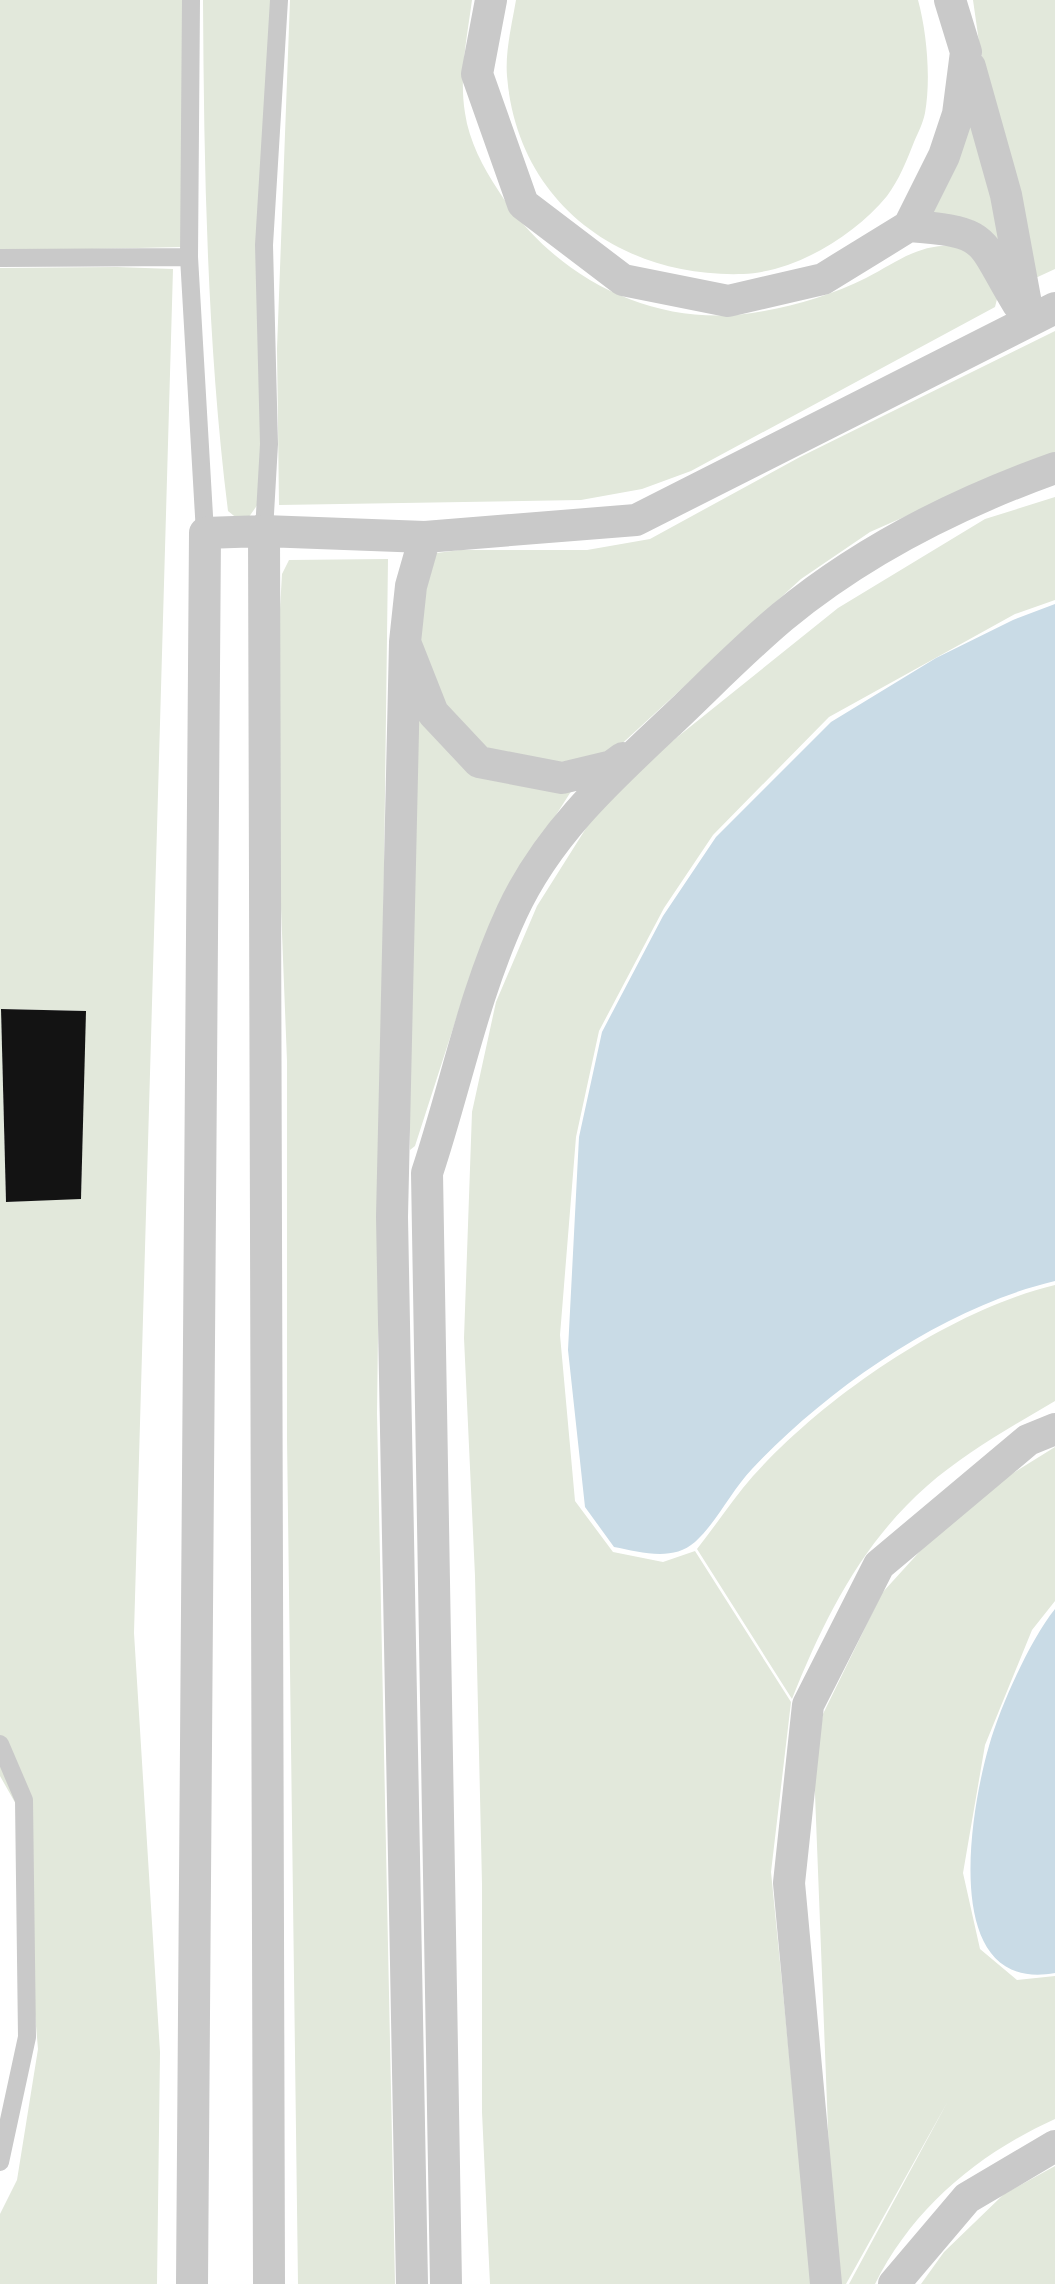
<svg xmlns="http://www.w3.org/2000/svg" width="1055" height="2284" font-family="Raleway,sans-serif">
	<style>
		.green { fill: #e2e8db; fill-rule: evenodd }
		.water { fill: #c9dbe6 }
		.building { fill: #131313 }
		.lines { fill: none; stroke-linecap: round; stroke-linejoin: round }
		.lane { stroke: #c9c9c9; stroke-width: 18 }
		.street { stroke: #c9c9c9; stroke-width: 32 }
	</style>
	<rect width="100%" height="100%" fill="#fff"/>
	<path class="green" d="M0 0H183L182 247 0 251Z
		M203 0H277L263 430 258 504 244 524 228 511C207 342 204 171 203 0Z
		M290 0H472C467 37 459 76 465 113 469 141 483 167 498 190 554 279 658 332 764 311 798 305 836 293 866 278 906 257 923 240 971 247L998 295 995 307 691 471 642 489 581 500 279 505 277 349Z
		M516 0H918C927 33 931 79 925 113 923 123 918 133 914 142 907 160 899 180 887 196 854 236 795 272 743 274 620 278 517 202 507 76 505 51 512 24 516 0Z
		M973 0H1055V269L1029 281 979 42Z
		M962 93 1018 264 987 245 910 226Z
		M117 267 173 269 134 1633 160 2052 157 2284H0V2214L17 2180 38 2049 17 1806 0 1776V268ZM1 1009 85 1011 81 1198 6 1202Z
		M1055 331V453L1031 461 870 532 801 579 614 751 571 761 529 765 485 747 451 721 420 643 429 554 460 550H587L650 539 800 457Z
		M1055 497V600L1015 614 829 717 713 835 664 908 599 1031 576 1137 560 1335 575 1501 613 1552 663 1562 695 1551 791 1702 771 1872 812 2284H490L482 2112V1884L475 1576 464 1338 472 1112 496 1002 537 906 595 814 660 751 838 608 985 519Z
		M388 559 377 1413 395 2284H298L287 1438V1061L280 882 279 626 282 574 289 560Z
		M410 670 482 769 579 779 524 865 469 979 415 1146 410 1150Z
		M1055 1285V1401C1011 1427 965 1453 927 1486 861 1544 824 1619 792 1699L697 1549C716 1525 733 1499 753 1476 825 1396 950 1310 1055 1285Z
		M1055 1447V1601L1032 1630 985 1745 963 1873 980 1949 1017 1980 1055 1976V2119C978 2154 913 2208 875 2284H849L948 2101 846 2284H834L814 1768 823 1714 882 1593 922 1549 1002 1480Z
		M1055 2166V2284H921L944 2252 1004 2194Z"/>
	<path class="water" d="M1055 604V1281C945 1307 829 1387 752 1469 731 1491 717 1522 695 1542 672 1562 641 1552 614 1547L585 1507 568 1350 579 1137 602 1032 663 916 716 837 831 722 936 658 1013 620Z
		M1055 1609V1973C939 1994 970 1811 989 1746 1000 1707 1030 1640 1055 1609Z"/>
	<path class="building" d="M1 1009 86 1011 81 1199 6 1202Z"/>
	<g class="lines">
		<path class="lane" d="M191 0 189 257 205 533
			M0 258 189 257
			M264 531 269 444 264 245 279 0
			M0 1744 24 1800 27 2037 0 2162"/>
		<path class="street" d="M491 0 477 74 523 204 623 280 728 301 823 279 909 226 944 156 958 114 966 52 950 0
			M970 67 1006 195 1029 320
			M909 226C992 232 978 239 1018 304
			M264 531 425 537 636 520 1055 308
			M425 537 411 586 405 642 433 713 479 762 562 778 612 766 623 758
			M405 642 392 1217 412 2284
			M192 2284 205 533 264 531 269 2284
			M446 2284 427 1173C456 1086 473 996 512 912 548 834 609 779 671 721 708 686 744 649 782 617 863 550 957 503 1055 468
			M826 2284 789 1883 808 1705 879 1565 1028 1440 1055 1429
			M894 2284 967 2198 1055 2146"/>
	</g>
</svg>
